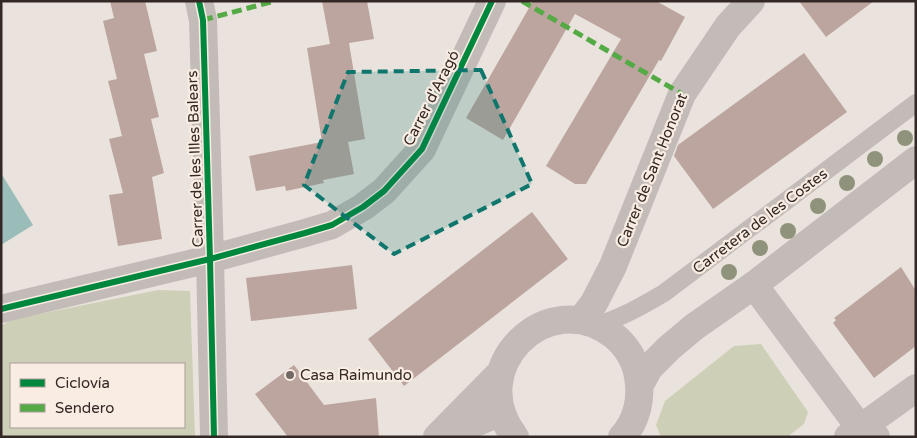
<svg xmlns="http://www.w3.org/2000/svg" width="917" height="438" font-family="'Varela Round',sans-serif">
	<style>
		.green { fill: #cdcfb7; fill-rule: evenodd }
		.water { fill: #9abdb9 }
		.building { fill: #bda59f }
		.lines { fill: none; stroke-linecap: round; stroke-linejoin: round }
		.service { stroke: #c3bbb7; stroke-width: 18 }
		.minor { stroke: #c3bbb7; stroke-width: 28 }
		.tertiary { stroke: #c3bbb7; stroke-width: 28 }
		.quiet { stroke: #54aa44; stroke-width: 5; stroke-dasharray: 10 5; stroke-linecap: butt }
		.cycleway-casing { stroke: #f8ece3; stroke-width: 9 }
		.cycleway { stroke: #00873e; stroke-width: 6 }
		.tree { fill: #90937b }
		.marked { fill: #0f766e; fill-opacity: 0.2; stroke: #0f766e; stroke-width: 4; stroke-dasharray: 10 6; stroke-linejoin: round }
		.poi-dot { fill: #736965; stroke: #f8ece3; stroke-width: 2 }
		.labels { text-anchor: middle; stroke-width: 4.5; stroke-linejoin: round; paint-order: stroke }
		.street-label { font-size: 15px; fill: #332825; stroke: #f8ece3 }
		.poi-label { font-size: 15px; fill: #332825; stroke: #f8ece3; text-anchor: start }
	</style>
	<rect width="100%" height="100%" fill="#eae3dd"/>
	<path class="green" d="M158 290 190 291 195 437H1V326L10 320ZM11 364H184V427H11Z
		M761 344 808 412 804 424 787 437H661L656 425 665 401 734 346Z"/>
	<path class="water" d="M1 173 33 225 1 245Z"/>
	<path class="building" d="M110 1H145L157 51 144 54 159 117 151 119 164 173 152 177 162 239 118 246 109 195 123 193 109 139 122 136 108 81 117 79 103 21 114 18Z
		M322 1H367L374 39 349 43 365 139 348 142 354 174 323 180 324 183 286 191 285 186 256 191 249 156 322 142 307 48 330 44Z
		M533 1H656L685 17 661 61 659 60 586 184H575L546 166 621 39 575 14 503 140 466 118Z
		M799 1H874L826 37Z
		M804 53 847 112 713 209 674 156 678 145Z
		M532 212 568 259 404 386 368 339Z
		M352 265 357 309 251 321 246 278Z
		M901 267 916 291V346L874 378 833 323 836 320 834 318Z
		M294 365 324 405 376 398 379 437H288L255 394Z"/>
	<g class="lines">
		<path class="service" d="M597 325C621 318 642 306 664 293L916 103"/>
		<path class="minor" d="M199 1 203 20 210 259 214 437
			M754 285 860 428 876 437
			M1 309 210 259 305 233 332 225 363 207 384 191 422 149 492 1
			M581 320 594 303 613 266 682 94 728 26 751 1
			M447 435 501 412
			M437 437 500 373
			M848 437 916 388"/>
		<path class="tertiary" d="M640 385 649 368 669 348 694 327 754 285 916 160
			M515 437C462 369 547 284 613 335 626 345 636 361 638 377 642 398 637 421 622 437"/>
		<path class="quiet" d="M522 1 682 94
			M203 20 275 1"/>
		<g class="cycleway-casing">
			<path id="cycleway" d="M199 1 203 20 210 259 214 437
				M1 309 210 259 305 233 332 225 363 207 384 191 422 149 492 1"/>
		</g>
		<use href="#cycleway" class="cycleway"/>
	</g>
	<g class="tree">
		<circle cx="905" cy="138" r="8"/>
		<circle cx="875" cy="159" r="8"/>
		<circle cx="847" cy="183" r="8"/>
		<circle cx="818" cy="206" r="8"/>
		<circle cx="788" cy="231" r="8"/>
		<circle cx="760" cy="248" r="8"/>
		<circle cx="729" cy="272" r="8"/>
	</g>
	<path class="marked" d="M481 70 532 184 394 254 304 185 348 72Z"/>
	<circle class="poi-dot" cx="290" cy="375" r="5"/>
	<g class="labels">
		<g class="street-label">
			<text transform="translate(431 98) rotate(-63)" y="5">Carrer d'Aragó</text>
			<text transform="translate(195 159) rotate(-92)" y="5">Carrer de les Illes Balears</text>
			<text transform="translate(652 170) rotate(-68)" y="5">Carrer de Sant Honorat</text>
			<text transform="translate(760 221) rotate(-37)" y="5">Carretera de les Costes</text>
		</g>
		<g class="poi-label">
			<text x="300" y="380">Casa Raimundo</text>
		</g>
	</g>
	<rect width="917" height="438" fill="none" stroke="#332825" stroke-width="5"/>
	<rect x="10" y="363" width="175" height="65" fill="#f8ece3" stroke="#a99e97"/>
	<rect x="20" y="379" width="25" height="8" fill="#00873e" stroke="#a99e97"/>
	<text x="55" y="388" font-size="15" fill="#332825">Ciclovía</text>
	<rect x="20" y="404" width="25" height="8" fill="#54aa44" stroke="#a99e97"/>
	<text x="55" y="413" font-size="15" fill="#332825">Sendero</text>
</svg>
